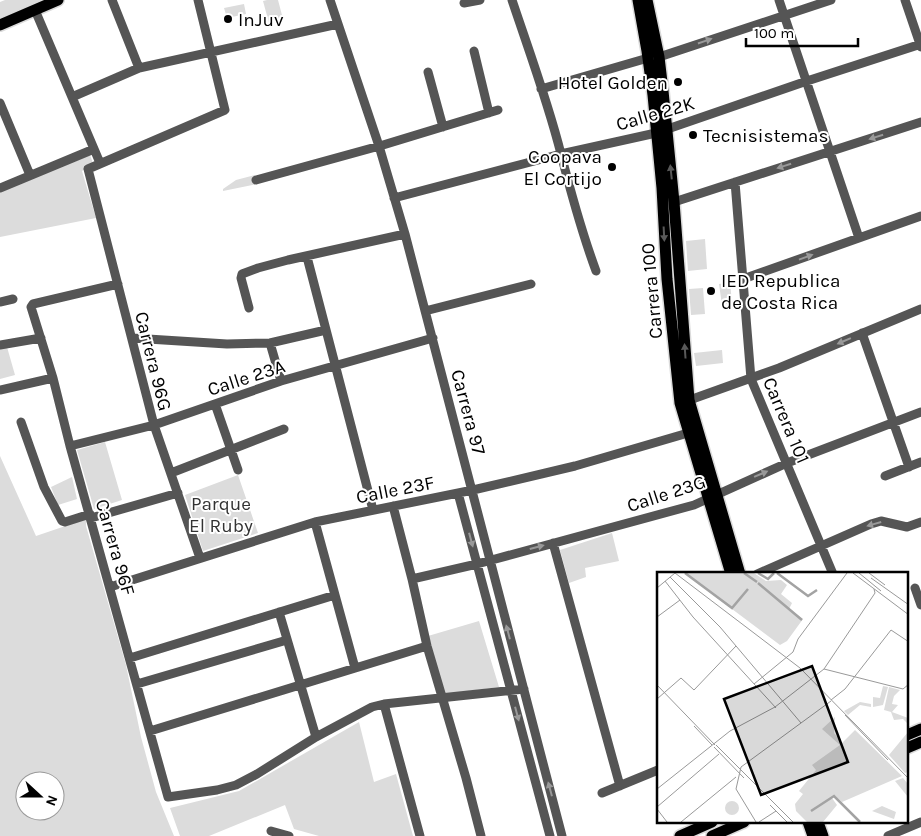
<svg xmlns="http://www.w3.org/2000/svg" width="921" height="836" font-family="Karla,sans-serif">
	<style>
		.green { fill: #dcdcdc; fill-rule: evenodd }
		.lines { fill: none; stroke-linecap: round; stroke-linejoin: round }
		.major-casing { stroke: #dbdbdb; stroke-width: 14 }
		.minor { stroke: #555; stroke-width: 9 }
		.major { stroke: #000; stroke-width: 11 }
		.oneway { fill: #999 }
		.oneway2 { fill: #595959 }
		.poi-dot { fill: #000; stroke: #fff; stroke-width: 2 }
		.labels { text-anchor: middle; stroke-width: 4; stroke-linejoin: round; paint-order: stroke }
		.poi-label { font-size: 19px; fill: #000; stroke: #fff; text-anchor: start }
		.street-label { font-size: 19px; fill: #000; stroke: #fff }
		.park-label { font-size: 19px; fill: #333; stroke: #fff }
		.inset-river { fill: none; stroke: #a3a3a3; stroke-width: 2.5 }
		.inset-road { fill: none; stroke: #999; stroke-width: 1 }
		.view { fill: #000; fill-opacity: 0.15; stroke: #000; stroke-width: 2.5 }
		.inset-edge { fill: none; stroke: #000; stroke-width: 2.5 }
	</style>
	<rect width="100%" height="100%" fill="#fff"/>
	<path class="green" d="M5 0H47L0 19V2Z
		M267 0H278L283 19 269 23 263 1Z
		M244 4 246 14 227 18 224 8Z
		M90 155 93 163 82 171 96 218 0 237V192Z
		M255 175 257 184 223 191V189L236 180Z
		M705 239 707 269 688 271 686 241Z
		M730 282 732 303 722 305 719 284Z
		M703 288 705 314 691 315 689 289Z
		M7 347 15 375 0 379V349Z
		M722 350 723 363 696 366 694 353Z
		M105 442 122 500 94 509 77 450Z
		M0 456 36 536 86 519V526L126 665 141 737 156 792 174 836H0ZM25 781H55V811H25Z
		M238 475 258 533 203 551 185 495Z
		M72 477 77 499 58 505 51 487Z
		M612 533 619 561 585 568 586 577 569 583 560 550Z
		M479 621 499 687 445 694 428 636Z
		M359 722 374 782 396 774 413 836H319L294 829 285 805 209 836H180L170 808 239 791Z"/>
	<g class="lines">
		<g class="major-casing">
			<path id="major" d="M638 0 647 51 653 95 662 188 667 279 680 403 731 574
				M647 0 659 57 663 91 674 202 689 400 740 574
				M0 25 58 0
				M907 735 921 729
				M907 748 921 742
				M808 822 813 836
				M818 822 823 836
				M680 836 712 822
				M712 836 744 822"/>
		</g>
		<path class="minor" d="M112 0 139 68
			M198 0 225 110 88 169 154 425 200 558
			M330 0 379 146 405 234 562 836
			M512 0C529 51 548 102 561 154 571 193 582 233 596 271
			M779 0 859 238
			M905 0 921 47
			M464 3 480 0
			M35 10 100 163
			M474 51 489 113
			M659 57 831 0
			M428 72 443 127
			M541 89 648 58
			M72 97 139 68 338 24
			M0 103 30 175
			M256 180 383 145 498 110
			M735 182 751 379 833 574
			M0 188 94 149
			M394 198 561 154 656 133 807 81 921 44
			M674 202 921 122
			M307 257 373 510
			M743 279 921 216
			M118 284 33 304 31 307 53 378 70 446 168 797 217 790 236 785 257 774 316 737 372 707 384 704 524 689
			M0 302 13 299
			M249 308 241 278 242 274 258 268 288 260 405 234
			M425 311 531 284
			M862 333 909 467
			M132 338 227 344 270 343 326 330
			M270 343 281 381
			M0 345 41 338
			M0 390 53 378
			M684 402 779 368 921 309
			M215 404 238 470
			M21 422 44 487 62 521 65 522 90 514
			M70 446 154 425 281 381 433 338
			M171 473 284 429
			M885 476 921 462
			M458 493 550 836
			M393 506 412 579 427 646 466 778 481 836
			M91 518 178 493
			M315 522 355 668
			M553 543 620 786
			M757 574 871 524 881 521 907 527 921 522
			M412 579 477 564 694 505 787 463 921 412
			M110 587 315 522 473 490 575 466 688 433
			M915 588 921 605
			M279 612 316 737
			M130 658 335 595
			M137 684 287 640
			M384 704 420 836
			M150 731 427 646
			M602 793 658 770
			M271 831 289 836
			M888 836 921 822"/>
		<use href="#major" class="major"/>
	</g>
	<defs><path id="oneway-solid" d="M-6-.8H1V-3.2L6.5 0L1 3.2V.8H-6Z" transform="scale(1.25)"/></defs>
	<g class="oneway">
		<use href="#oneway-solid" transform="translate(705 41) rotate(-19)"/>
		<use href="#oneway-solid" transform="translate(876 137) rotate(162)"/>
		<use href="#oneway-solid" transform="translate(784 166) rotate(162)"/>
		<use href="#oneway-solid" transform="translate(806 257) rotate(-20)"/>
		<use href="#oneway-solid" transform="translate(844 341) rotate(157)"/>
		<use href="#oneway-solid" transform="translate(761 474) rotate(-23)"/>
		<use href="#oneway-solid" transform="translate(874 524) rotate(164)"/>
		<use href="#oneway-solid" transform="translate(471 540) rotate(75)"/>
		<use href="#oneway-solid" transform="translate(537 547) rotate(-15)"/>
		<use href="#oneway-solid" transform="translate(508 632) rotate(-105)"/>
		<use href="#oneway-solid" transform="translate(517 714) rotate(75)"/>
		<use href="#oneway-solid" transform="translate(550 789) rotate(-105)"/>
	</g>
	<g class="oneway2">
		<use href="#oneway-solid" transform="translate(671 172) rotate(-96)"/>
		<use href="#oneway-solid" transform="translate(664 234) rotate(87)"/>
		<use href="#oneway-solid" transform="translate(685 351) rotate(-94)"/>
	</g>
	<g class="poi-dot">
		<circle cx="228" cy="19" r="5"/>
		<circle cx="678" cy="82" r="5"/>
		<circle cx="693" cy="135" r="5"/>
		<circle cx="612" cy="167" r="5"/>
		<circle cx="711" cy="291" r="5"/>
	</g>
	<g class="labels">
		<g class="poi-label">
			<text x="238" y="26">InJuv</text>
			<text x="668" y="89" text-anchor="end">Hotel Golden</text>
			<text x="703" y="142">Tecnisistemas</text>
			<text x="602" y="163" text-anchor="end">Coopava<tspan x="602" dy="22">El Cortijo</tspan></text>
			<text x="721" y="287">IED Republica<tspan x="721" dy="22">de Costa Rica</tspan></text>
		</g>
		<g class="street-label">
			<text transform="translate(655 113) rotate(-16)" y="7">Calle 22K</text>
			<text transform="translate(651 291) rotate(-95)" y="7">Carrera 100</text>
			<text transform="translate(154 361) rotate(76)" y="7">Carrera 96G</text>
			<text transform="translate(246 377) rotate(-18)" y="7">Calle 23A</text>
			<text transform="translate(469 412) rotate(75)" y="7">Carrera 97</text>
			<text transform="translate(787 420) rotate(67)" y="7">Carrera 101</text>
			<text transform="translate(395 489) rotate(-11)" y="7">Calle 23F</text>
			<text transform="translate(666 493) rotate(-18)" y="7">Calle 23G</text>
			<text transform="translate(116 547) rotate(74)" y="7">Carrera 96F</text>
		</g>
		<g class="park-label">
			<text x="221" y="510">Parque<tspan x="221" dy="22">El Ruby</tspan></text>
		</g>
	</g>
	<g transform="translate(657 572)">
		<rect width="251" height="251" fill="#fff"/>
		<path d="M27 1H97L109 9 124 8 130 13 124 22 135 31 132 37 146 47 130 69 123 73ZM226 114 231 115 226 133 216 135V125L223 126ZM232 115 243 118 237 124 235 132 241 133 235 140 251 146V152L246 147 237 148 234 140 227 138ZM203 130 214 132V135L203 133 191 143 187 139ZM178 145 177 161 185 171 198 158 245 204 185 230 178 224 175 226 180 233 166 250H150L139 239 138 232 146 222 142 219 159 198 155 193 183 173 165 157ZM251 160V200L248 201 232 183ZM246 206 251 212V225L238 209ZM68 236a7 7 0 1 1 14 0a7 7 0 1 1-14 0ZM225 234 239 240 237 247 215 239Z" fill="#dcdcdc"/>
		<path class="inset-river" d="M28 1 75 36 91 17M87 1 100 10M101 1 111 7 117 1M120 1 151 24 160 18M101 11 145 48M154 239 177 224 203 250"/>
		<path class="inset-road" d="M18 1 143 96 252 207M196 1 252 43M202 1 224 19M212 1 228 13M13 5 63 55 144 151M214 6 252 33M8 9 36 45 119 136M0 16 18 1M0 45 23 28M167 97 246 117 252 112M97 112 136 80 141 67 190 1M0 113 58 173M0 127 24 106 37 118 79 74M174 128 188 117 234 58 252 70M188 143 231 188M37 154 55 173M59 173 136 250M57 175 87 206M0 217 73 159 118 135 167 97 218 21 217 17M113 233 130 250M0 235 62 182M0 237 10 250M24 250 79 205M99 250 79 217 84 195 174 129M102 250 119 239"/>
		<path class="view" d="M155 94 191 190 104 223 67 127Z"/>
		<rect width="251" height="251" class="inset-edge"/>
	</g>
	<g transform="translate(40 796) rotate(111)"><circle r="24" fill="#ffffff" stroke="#999999"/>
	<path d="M0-4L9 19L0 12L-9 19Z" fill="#000000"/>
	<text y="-8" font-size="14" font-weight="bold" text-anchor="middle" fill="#000000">N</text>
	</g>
	<path d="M746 38v8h112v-8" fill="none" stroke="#000000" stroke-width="2.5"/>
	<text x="754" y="38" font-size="15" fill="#000000" stroke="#ffffff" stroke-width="4" paint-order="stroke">100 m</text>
</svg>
